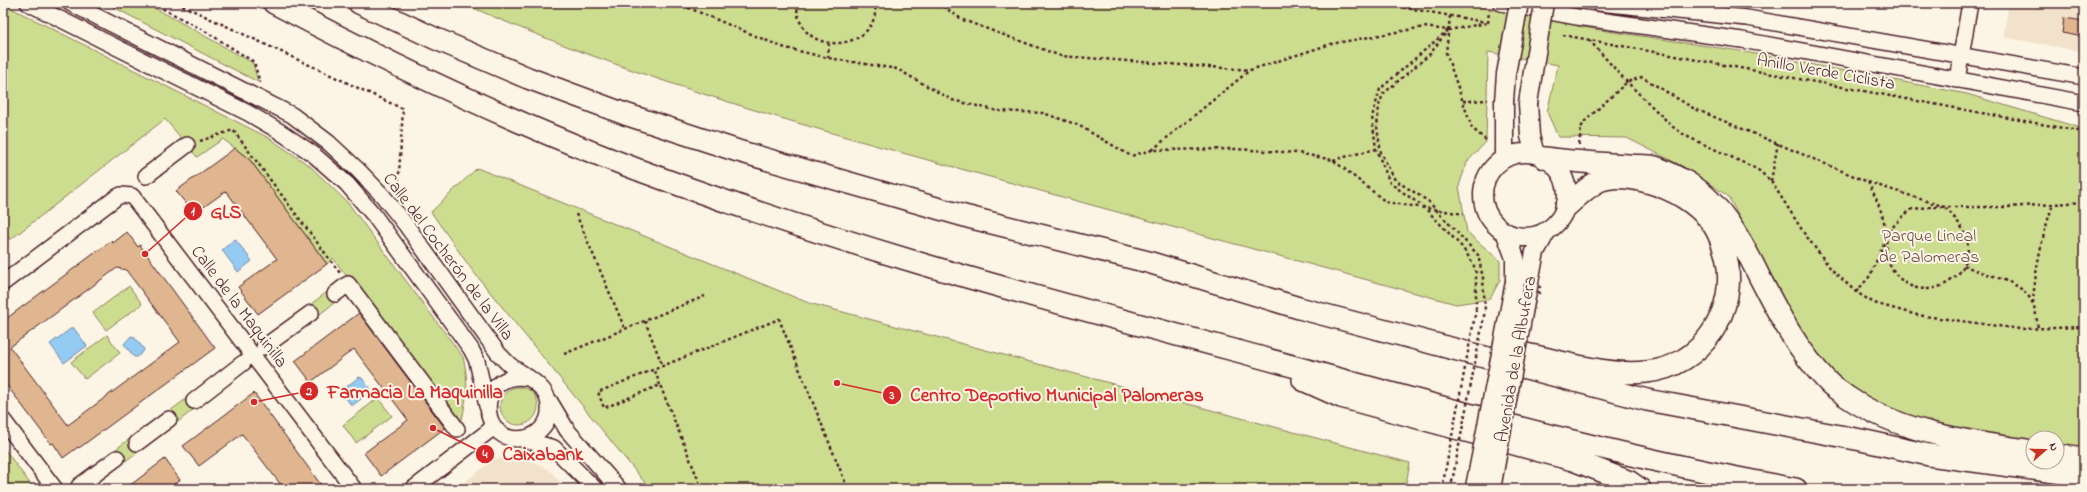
<svg xmlns="http://www.w3.org/2000/svg" width="2087" height="492" font-family="'Indie Flower',sans-serif">
	<style>
		.built { fill: #f3e2cb }
		.green { fill: #cddd90; stroke: #8c7e5e }
		.water { fill: #94cbf3; stroke: #7686a3 }
		.building { fill: #dfb68f; stroke: #4a1f2b; fill-rule: evenodd }
		.lines { fill: none; stroke-linecap: round; stroke-linejoin: round }
		.minor-casing { stroke: #4a1f2b; stroke-width: 18 }
		.major-casing { stroke: #4a1f2b; stroke-width: 21 }
		.highway-casing { stroke: #4a1f2b; stroke-width: 24 }
		.path { stroke: #4a1f2b; stroke-width: 2.5; stroke-dasharray: 3 3; stroke-linecap: butt }
		.minor { stroke: #fcf5e5; stroke-width: 15 }
		.major { stroke: #fcf5e5; stroke-width: 18 }
		.highway { stroke: #fcf5e5; stroke-width: 21 }
		.major-bridge-casing { stroke: #4a1f2b; stroke-width: 21; stroke-linecap: butt }
		.path-bridge { stroke: #4a1f2b; stroke-width: 2.5; stroke-dasharray: 3 3; stroke-linecap: butt }
		.major-bridge { stroke: #fcf5e5; stroke-width: 18 }
		.labels { text-anchor: middle; stroke-width: 4; stroke-linejoin: round; paint-order: stroke }
		.street-label { font-size: 18px; fill: #4a1f2b; stroke: #fcf5e5 }
		.park-label { font-size: 18px; fill: #6b4e44; stroke: #fcf5e5 }
		.leader { fill: none; stroke: #d62828; stroke-width: 1.5 }
		.callout-dot { fill: #d62828; stroke: #fcf5e5; stroke-width: 1.5 }
		.mark-label { font-size: 12px; text-anchor: middle; font-weight: bold; fill: #fff }
		.callout-label { font-size: 19px; text-anchor: middle; font-weight: bold; fill: #d62828; stroke: #fcf5e5; stroke-width: 4; stroke-linejoin: round; paint-order: stroke }
	</style>
	<rect width="100%" height="100%" fill="#fcf5e5"/>
	<filter id="ink" filterUnits="userSpaceOnUse"><feTurbulence type="fractalNoise" baseFrequency=".025" numOctaves="2"/><feDisplacementMap in="SourceGraphic" scale="8" xChannelSelector="R" yChannelSelector="G"/><feConvolveMatrix kernelMatrix="1 2 1 2 8 2 1 2 1" color-interpolation-filters="sRGB"/></filter>
	<g filter="url(#ink)">
		<path class="built" d="M2009 3H2084V52L2003 37Z
			M500 458 533 462 541 465 549 470 567 489H455L493 460Z"/>
		<path class="green" d="M146 3 253 63 258 82 113 7Z
			M462 3H1457L1594 29 1740 51 1967 94 2084 129V450L2057 446V438H2033V442L1932 425 1873 402 1842 381 1816 357 1795 323 1728 196 1682 166 1627 138 1558 137 1547 112 1558 65 1488 52 1486 142 1467 162 1459 186 1467 232 1500 261V280L1490 299 1456 304C1295 260 1133 217 972 172 799 125 626 76 462 3Z
			M3 4 269 138 310 166 348 203 463 357C469 381 467 396 462 420L457 423 333 258 327 264 250 160 223 139 197 157 165 119 10 240 3 231Z
			M477 168 809 303 1410 463 1405 489H650L472 270 431 212Z
			M129 286 142 304 106 330 93 313Z
			M331 289 339 299 315 318 307 307Z
			M107 335 120 353 85 379 71 362Z
			M500 406a19 19 0 1 1 38 0a19 19 0 1 1-38 0Z
			M190 396 198 406 174 425 166 414Z
			M378 398 392 416 356 443 343 425Z
			M132 437 141 450 121 464 112 452Z
			M3 447 34 489H3Z"/>
		<path class="water" d="M235 239 252 261 238 272 222 250Z
			M73 327 87 346 64 363 50 344Z
			M131 336 134 337 144 349 143 352 137 357H134L124 344Z
			M359 377 362 378 370 389V392L353 405H351L342 393V390Z"/>
		<path class="building" d="M2064 18 2084 21V37L2062 33Z
			M235 148 250 160 327 264 258 314 238 287 277 259 226 191 194 214 176 191Z
			M127 232 138 247 140 245 215 348 79 448 78 447 63 458 53 443 51 444 3 380V321L111 241 113 243ZM117 268 126 270 180 342 68 425 10 347Z
			M359 313 445 428 381 476 364 453 408 420 354 349 311 382 295 361Z
			M254 393 324 489H284L242 434 199 466 183 446Z
			M165 459 180 480 168 489H125Z"/>
		<g class="lines">
			<g class="minor-casing">
				<path id="minor" d="M28 3 248 113 279 131 313 154 347 184 373 214 471 349 477 361 487 406
					M70 3 292 115 329 143 358 170 383 196 406 225 498 353C503 358 507 363 511 366 531 380 555 389 548 418 545 426 538 434 529 437 479 452 471 369 528 378
					M1501 3 1577 17 1742 40 2084 103
					M1599 3 1747 18 2084 77
					M1957 80 1970 3
					M146 176 187 145
					M3 283 117 197 121 195 132 196 354 489
					M335 294 348 284 457 429
					M264 347 311 313
					M549 400 567 430 619 489
					M194 401 243 363
					M3 420 55 489
					M522 439 554 448 595 489
					M137 443 169 419
					M79 486 117 458
					M413 489 494 427"/>
			</g>
			<g class="major-casing">
				<path id="major" d="M1504 101V157
					M1528 103 1530 136 1535 154
					M1483 195a42 42 0 1 1 84 0a42 42 0 1 1-84 0Z
					M1506 234 1515 258V282
					M1525 302 1535 252 1546 232"/>
			</g>
			<g class="highway-casing">
				<path id="highway" d="M274 3C380 59 490 112 602 156 810 237 1026 295 1241 352 1425 402 1608 456 1796 489
					M359 3 434 38 528 78 625 114 738 151 968 217 1148 262 1299 308 1647 400 1861 440 1929 455 2084 476
					M1545 158C1573 162 1600 163 1628 165 1637 166 1647 165 1655 167 1664 170 1673 175 1681 179 1719 198 1742 241 1760 278 1779 315 1798 351 1827 381 1832 387 1840 391 1846 396 1901 434 1968 441 2033 451
					M1526 354C1565 362 1606 376 1646 372 1702 367 1739 310 1726 256 1723 245 1719 233 1712 223 1696 203 1672 189 1647 182 1633 178 1613 175 1599 181 1587 187 1576 198 1566 207
					M1303 380 1341 397 1573 460 1630 482 1640 489
					M2057 455 2084 459"/>
			</g>
			<path class="path" d="M152 3 205 31 254 62 260 83
				M177 3 403 109 398 190
				M677 3 782 47 828 58 897 69 952 100 998 111 1043 113 1078 125 1131 156 1152 150 1236 149 1298 153 1333 160 1386 202 1464 214
				M797 3C795 61 882 52 875 3
				M938 3 963 20 1061 56 1250 70 1331 44 1424 27 1448 30 1488 23
				M1379 3 1485 22
				M1450 16 1446 53 1472 128 1487 141
				M1488 23 1489 11
				M1448 30 1380 89 1372 117 1376 149 1390 183 1425 208 1462 247 1473 263 1476 273V310
				M1445 34 1430 54 1383 94 1379 106 1377 127 1381 153 1395 180 1428 201 1478 255 1483 278 1485 311
				M1563 35 2084 132
				M1589 40 1627 82 1673 127 1686 136 1757 169 1771 181 1804 233 1831 269 1856 292 1874 303 1917 315 2020 329 2084 327
				M828 58 829 44
				M1463 101 1488 100
				M200 141 233 130 340 273
				M1579 145 1581 128 1584 122 1627 82 1642 77 1693 108 1868 182 1945 207H2008L2084 202
				M1152 150 1250 70
				M1333 160 1376 149
				M1771 181 1778 143
				M1868 182C1877 200 1885 216 1886 237
				M1928 207H1945C1952 215 1961 224 1965 234 1982 279 1918 311 1893 270 1886 260 1884 246 1888 235 1889 229 1907 211 1913 209 1918 208 1923 208 1928 207Z
				M576 214 625 329
				M1964 265C1985 277 2022 278 2033 304 2036 311 2037 321 2038 329
				M1856 292 1870 276 1885 241
				M2033 303C2035 270 2042 236 2053 204
				M645 321 663 367
				M564 354 705 296
				M655 371 660 385
				M702 489 660 385 604 408 598 392 779 319 848 489
				M1451 489 1452 482"/>
			<use href="#minor" class="minor"/>
			<use href="#major" class="major"/>
			<use href="#highway" class="highway"/>
			<g class="major-bridge-casing">
				<path id="major-bridge" d="M1504 101 1506 74 1519 3
					M1528 103 1544 3
					M1475 487 1515 282
					M1491 489 1525 302"/>
			</g>
			<path class="path-bridge" d="M1539 294 1540 286
				M1452 482 1485 311
				M1443 483 1476 310"/>
			<use href="#major-bridge" class="major-bridge"/>
		</g>
	</g>
	<g class="labels">
		<g class="street-label">
			<text transform="translate(1826 71) rotate(10)" y="6">Anillo Verde Ciclista</text>
			<text transform="translate(449 256) rotate(53)" y="6">Calle del Cocherón de la Villa</text>
			<text transform="translate(240 306) rotate(53)" y="6">Calle de la Maquinilla</text>
			<text transform="translate(1515 359) rotate(-80)" y="6">Avenida de la Albufera</text>
		</g>
		<g class="park-label">
			<text x="1929" y="241">Parque Lineal<tspan x="1929" dy="21">de Palomeras</tspan></text>
		</g>
	</g>
	<path class="leader" d="M145 254L193 211M254 402L309 391M837 383L892 395M433 428L485 454"/>
	<g class="callout-dot">
		<circle cx="145" cy="254" r="4"/>
		<circle cx="254" cy="402" r="4"/>
		<circle cx="837" cy="383" r="4"/>
		<circle cx="433" cy="428" r="4"/>
		<circle cx="193" cy="211" r="10"/>
		<circle cx="309" cy="391" r="10"/>
		<circle cx="892" cy="395" r="10"/>
		<circle cx="485" cy="454" r="10"/>
	</g>
	<g class="mark-label">
		<text x="193" y="215">1</text>
		<text x="309" y="395">2</text>
		<text x="892" y="399">3</text>
		<text x="485" y="458">4</text>
	</g>
	<g class="callout-label">
		<text x="226" y="218">GLS</text>
		<text x="415" y="398">Farmacia La Maquinilla</text>
		<text x="1057" y="401">Centro Deportivo Municipal Palomeras</text>
		<text x="543" y="460">Caixabank</text>
	</g>
	<rect width="2087" height="492" fill="none" stroke="#fcf5e5" stroke-width="16"/>
	<rect x="8" y="8" width="2071" height="476" fill="none" stroke="#4a1f2b" stroke-width="1.5" filter="url(#ink)"/>
	<g transform="translate(2045 450) rotate(70)"><circle r="19" fill="#fcf5e5" stroke="#b59f9b"/>
	<path d="M0-3L7 15L0 10L-7 15Z" fill="#c8321e"/>
	<text y="-6" font-size="11" font-weight="bold" text-anchor="middle" fill="#4a1f2b">N</text>
	</g>
</svg>
